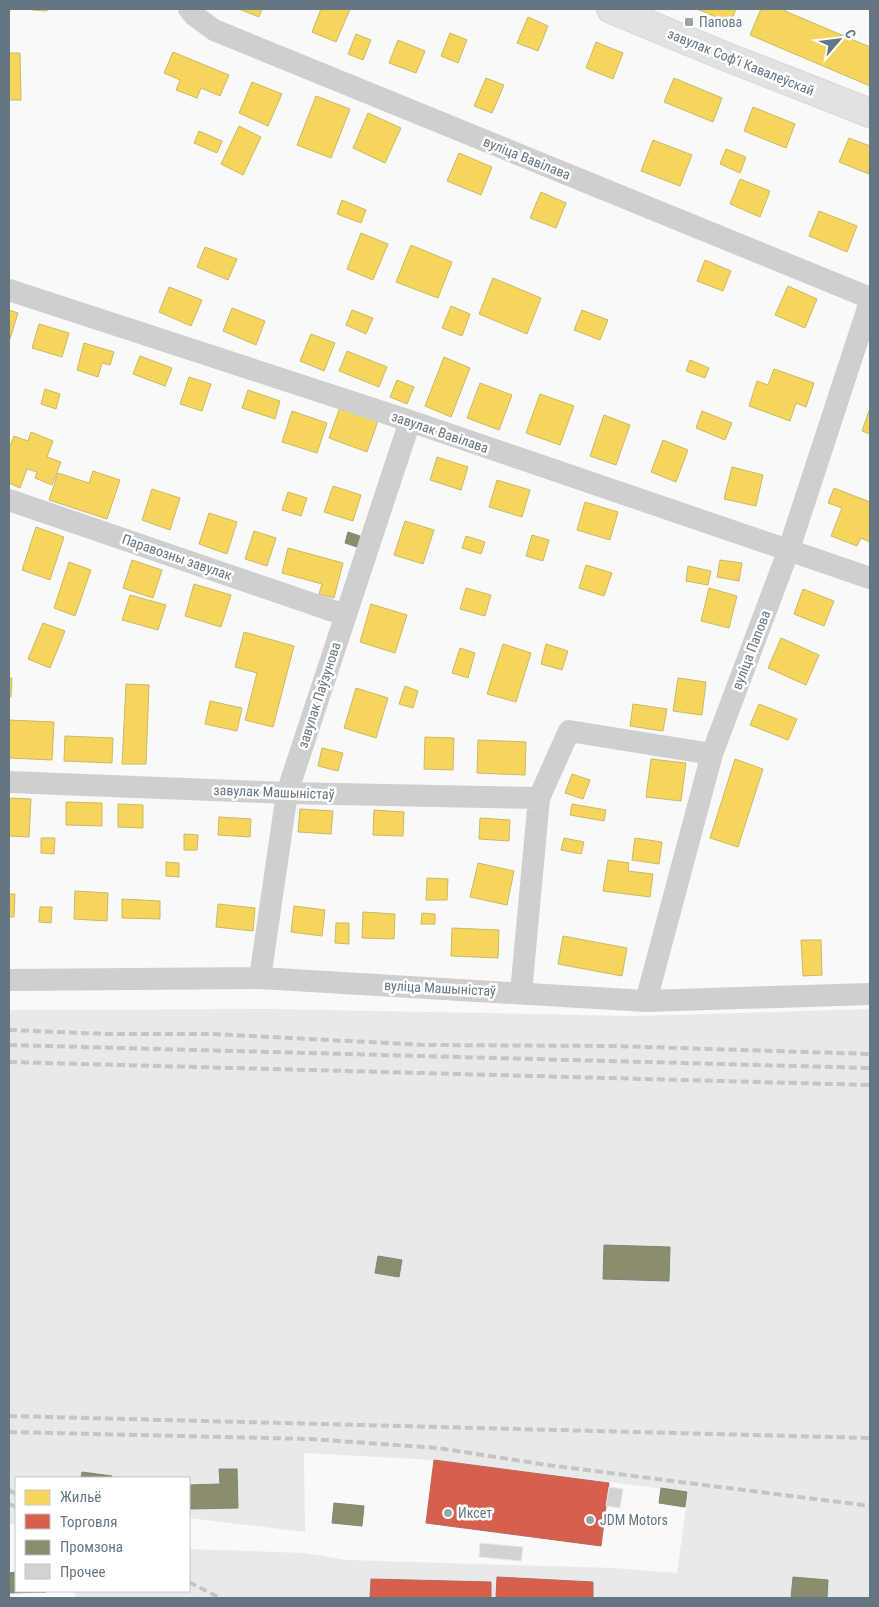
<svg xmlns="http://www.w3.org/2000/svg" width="879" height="1607" font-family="'Roboto Condensed',sans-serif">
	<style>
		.built { fill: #e8e9e9 }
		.homes { fill: #f6d55c; stroke: #cab868 }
		.shops { fill: #d6604d; stroke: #b4675d }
		.industry { fill: #8c8c6e; stroke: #808574 }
		.building { fill: #d0d2d3; stroke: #e8e8e8 }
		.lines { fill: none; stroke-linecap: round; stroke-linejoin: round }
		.secondary-casing { stroke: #d5d6d7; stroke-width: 30 }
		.street { stroke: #cecfd0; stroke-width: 22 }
		.secondary { stroke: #e1e2e2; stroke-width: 28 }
		.rail { stroke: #c3c5c6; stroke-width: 4; stroke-dasharray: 8 4; stroke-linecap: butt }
		.poi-dot { fill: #99a4ac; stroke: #fff; stroke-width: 2 }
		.labels { text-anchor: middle; stroke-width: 5; stroke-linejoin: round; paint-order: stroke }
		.poi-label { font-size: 14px; fill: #657683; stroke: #fff; text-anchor: start }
		.street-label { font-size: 14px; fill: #657683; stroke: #fff }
	</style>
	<rect width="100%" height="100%" fill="#f9f9f9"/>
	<path class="built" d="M270 1009 635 1016 870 1009V1598H75V1591H189V1549L305 1553 347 1560 613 1568 677 1573 688 1492 434 1460 304 1453 305 1532 189 1518V1478H16V1524L9 1525V1010Z"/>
	<path class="homes" d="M32 9H47V11L32 10Z
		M239 9H262L259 17Z
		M321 9H350L336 42 312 32Z
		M697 9H736L730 23Z
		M761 9H786L785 11 870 47V86L750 35Z
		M528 17 548 26 538 51 517 43Z
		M450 33 467 40 458 63 441 56Z
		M356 34 371 40 363 60 348 54Z
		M398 40 425 51 416 73 389 63Z
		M596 42 623 53 613 79 586 68Z
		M173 52 229 75 220 96 201 88 197 98 176 90 180 80 164 73Z
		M9 53H20L21 100H9Z
		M486 78 504 85 492 113 474 106Z
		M674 78 722 98 713 122 664 102Z
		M252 82 282 94 268 126 239 113Z
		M316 96 350 109 331 158 297 145Z
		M753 107 795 124 786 148 744 131Z
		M368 113 401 128 385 163 353 148Z
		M239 126 261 137 243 175 221 164Z
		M199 131 222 141 217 153 194 143Z
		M849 138 870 146 869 174 839 162Z
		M653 140 692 155 680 186 641 171Z
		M726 149 746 157 740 173 720 164Z
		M459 153 492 167 481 195 447 181Z
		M740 179 770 191 760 217 730 204Z
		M541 192 566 203 556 228 530 218Z
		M342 200 366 210 361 223 337 214Z
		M819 211 857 226 847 252 809 236Z
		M361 233 388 244 373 280 347 269Z
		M411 245 452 262 438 298 396 282Z
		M205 247 237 259 228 280 197 267Z
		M705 260 731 271 723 291 697 281Z
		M493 278 541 298 527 334 479 314Z
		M788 286 817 299 805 328 775 315Z
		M169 287 202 300 191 326 159 312Z
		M451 306 470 314 462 336 442 328Z
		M232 308 265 321 256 345 223 331Z
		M9 310 18 313 9 342Z
		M352 310 373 318 366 334 346 325Z
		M582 310 608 320 600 340 574 330Z
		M39 324 69 333 62 357 32 348Z
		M311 334 335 343 324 371 300 361Z
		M84 343 114 352 110 365 102 363 98 377 77 370Z
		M347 351 387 367 379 387 339 371Z
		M140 356 172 368 165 386 133 374Z
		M444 357 470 368 451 417 425 406Z
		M690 360 709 368 705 378 686 371Z
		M774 369 814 383 806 407 796 403 790 421 749 406 757 381 768 385Z
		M189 377 211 384 202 411 180 404Z
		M397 380 414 387 407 404 390 397Z
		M480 383 512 395 499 430 467 418Z
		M45 389 60 394 56 409 41 404Z
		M248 390 280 401 275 419 242 408Z
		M540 394 574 406 560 445 526 433Z
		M340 407 378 421 367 452 329 438Z
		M292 411 327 423 317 453 282 442Z
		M702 411 732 423 725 440 696 428Z
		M869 411 870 412V434L862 431Z
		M604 415 630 425 616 465 590 456Z
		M31 432 53 441 47 457 61 462 52 485 35 478 37 472 27 469 20 488 9 483V449L14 436 28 441Z
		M663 440 688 450 676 482 651 472Z
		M437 457 468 467 461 490 430 480Z
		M732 467 763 475 756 506 724 499Z
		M93 471 120 480 107 519 49 500 58 473 89 483Z
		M497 480 530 490 522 517 489 507Z
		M333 486 361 495 353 521 324 512Z
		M834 488 870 502V542L861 538 857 546 831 536 842 508 828 503Z
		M152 489 180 498 170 530 142 520Z
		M288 492 307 498 301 516 282 510Z
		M585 502 618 512 610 540 577 530Z
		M209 513 237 522 227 554 199 544Z
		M405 521 434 530 423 564 394 555Z
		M36 527 64 537 50 580 22 570Z
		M254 531 276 538 267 566 245 559Z
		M532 535 549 540 543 561 526 556Z
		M466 536 485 542 481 554 462 548Z
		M288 548 343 563 334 598 319 594 322 584 282 573Z
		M132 560 162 570 153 598 123 588Z
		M720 560 742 563 739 581 717 577Z
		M69 562 91 570 75 616 54 608Z
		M586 565 612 573 604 596 579 588Z
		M688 566 711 571 708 585 686 581Z
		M194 584 231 595 221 627 185 616Z
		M466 588 491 595 485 616 460 609Z
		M709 588 737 596 729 628 701 621Z
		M803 589 834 601 824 626 794 614Z
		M130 595 166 605 158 630 122 620Z
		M371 604 407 615 395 653 360 642Z
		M43 623 65 631 50 668 28 659Z
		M244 632 294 646 273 727 245 720 257 673 235 667Z
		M781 638 819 655 806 685 768 668Z
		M503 644 531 653 516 702 487 694Z
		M546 644 568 651 562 670 541 664Z
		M460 648 475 653 468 678 452 673Z
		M9 678H12L11 697H9Z
		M678 678 706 682 702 715 673 711Z
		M126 684 149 685 146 764H122Z
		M405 686 418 691 413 708 399 704Z
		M356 688 388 698 376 738 344 728Z
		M210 701 242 708 237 731 205 724Z
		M633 704 667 709 663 731 630 726Z
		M759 704 797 719 788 740 750 725Z
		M9 720 54 722 52 760 9 758Z
		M65 736 113 738 112 763 64 761Z
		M425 737 454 738 453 770 424 769Z
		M478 740 526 742 525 775 477 773Z
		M322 748 343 753 338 771 318 766Z
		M651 759 686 763 681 801 646 797Z
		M735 759 763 769 738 847 710 838Z
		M572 774 590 780 583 799 565 793Z
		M9 798 31 799 29 837 9 836Z
		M66 802 102 803V826L66 825Z
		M118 804 143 805V828L118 827Z
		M572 804 606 810 604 821 570 815Z
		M300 809 333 811 331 834 298 832Z
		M374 810 404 812 403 836 373 835Z
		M219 817 251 819 250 837 218 835Z
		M480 818 510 820 509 841 479 839Z
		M184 834 198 835 197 850H184Z
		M41 838H55L54 854 41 853Z
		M564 838 584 842 581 854 561 850Z
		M635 838 662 842 659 864 632 860Z
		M608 860 629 863 628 871 653 874 650 897 603 891Z
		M166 862 179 863V877L166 876Z
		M478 863 514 871 507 905 470 897Z
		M427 878 448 879 447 900H426Z
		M75 891 108 893 107 921 74 919Z
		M9 894H15L14 917H9Z
		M122 899 160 901V919L122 918Z
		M218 904 255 908 253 931 216 927Z
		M294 906 325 910 322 936 291 932Z
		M40 907H52L51 923 39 922Z
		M363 912 395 914 394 939 362 938Z
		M422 913 435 914V924H421Z
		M336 923H349V944L335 943Z
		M452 928 499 930 498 958 451 956Z
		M563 936 627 948 622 976 558 964Z
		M801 940H821L822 975 803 976Z"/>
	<path class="shops" d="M434 1460 609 1483 601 1546 426 1523Z
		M497 1577 593 1582V1598H496Z
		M371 1579 491 1582V1598H370Z"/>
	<path class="industry" d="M348 532 363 537 360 548 345 543Z
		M604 1245 670 1247 669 1281 603 1279Z
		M378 1256 402 1260 399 1277 375 1273Z
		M219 1469H237L238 1508 189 1509V1485L220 1484Z
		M82 1472 112 1476 111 1478H81Z
		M661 1488 687 1492 685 1507 659 1503Z
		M334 1503 364 1506 362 1526 332 1523Z
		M16 1572V1591L46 1592 9 1593V1573Z
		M793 1577 828 1580 827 1598H791Z"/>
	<path class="building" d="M609 1487 623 1489 620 1508 606 1506Z
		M480 1543 523 1547 521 1561 479 1557Z"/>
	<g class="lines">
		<g class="secondary-casing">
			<path id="secondary" d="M611 9 727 57 870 113"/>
		</g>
		<path class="street" d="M189 9 195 16 214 30 870 298
			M9 290 410 421 870 578
			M9 500 345 615
			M9 782 287 793 539 798
			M260 978 287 793 410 421
			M9 980 260 978 646 1001 870 994
			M521 993 539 798 569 731 712 754
			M646 1001 712 754 788 552 870 302"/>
		<use href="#secondary" class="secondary"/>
		<path class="rail" d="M9 1030 109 1034H213L425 1045 615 1046 870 1054
			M9 1045 870 1068
			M9 1062 870 1085
			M9 1416 870 1438
			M9 1432 310 1439 438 1448 547 1465 870 1506
			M9 1490 16 1494
			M9 1504 16 1507
			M189 1582 220 1598"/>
	</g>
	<g class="poi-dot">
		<rect x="684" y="17" width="10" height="10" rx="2.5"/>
		<circle cx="448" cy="1513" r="5"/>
		<circle cx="590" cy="1520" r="5"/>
	</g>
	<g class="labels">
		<g class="poi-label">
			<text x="699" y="27">Папова</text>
			<text x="458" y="1518">Иксет</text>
			<text x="600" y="1525">JDM Motors</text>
		</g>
		<g class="street-label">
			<text transform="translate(741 62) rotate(22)" y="5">завулак Софʼі Кавалеўскай</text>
			<text transform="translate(527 158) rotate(22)" y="5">вуліца Вавілава</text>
			<text transform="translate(440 432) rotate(19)" y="5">завулак Вавілава</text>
			<text transform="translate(177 557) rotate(19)" y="5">Паравозны завулак</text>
			<text transform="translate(751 650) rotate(-69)" y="5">вуліца Папова</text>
			<text transform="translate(319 695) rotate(-72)" y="5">завулак Паўзунова</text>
			<text transform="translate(274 792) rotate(2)" y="5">завулак Машыністаў</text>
			<text transform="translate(440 988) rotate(3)" y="5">вуліца Машыністаў</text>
		</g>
	</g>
	<rect width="879" height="1607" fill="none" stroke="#657683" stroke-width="20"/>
	<rect x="15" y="1477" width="175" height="115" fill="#ffffff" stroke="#c1c8cd"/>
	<rect x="25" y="1490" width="25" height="15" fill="#f6d55c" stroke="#c1c8cd"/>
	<text x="60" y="1502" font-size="15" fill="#657683">Жильё</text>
	<rect x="25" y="1514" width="25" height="15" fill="#d6604d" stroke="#c1c8cd"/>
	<text x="60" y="1527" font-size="15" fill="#657683">Торговля</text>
	<rect x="25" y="1540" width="25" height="15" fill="#8c8c6e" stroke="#c1c8cd"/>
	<text x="60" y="1552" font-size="15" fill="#657683">Промзона</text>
	<rect x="25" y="1564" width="25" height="15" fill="#d0d2d3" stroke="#c1c8cd"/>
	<text x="60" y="1577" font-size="15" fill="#657683">Прочее</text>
	<g transform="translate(839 40) rotate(62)" stroke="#ffffff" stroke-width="4" paint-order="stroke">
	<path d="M0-4L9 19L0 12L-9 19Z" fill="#657683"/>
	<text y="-8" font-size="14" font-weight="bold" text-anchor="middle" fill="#657683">С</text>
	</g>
</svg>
